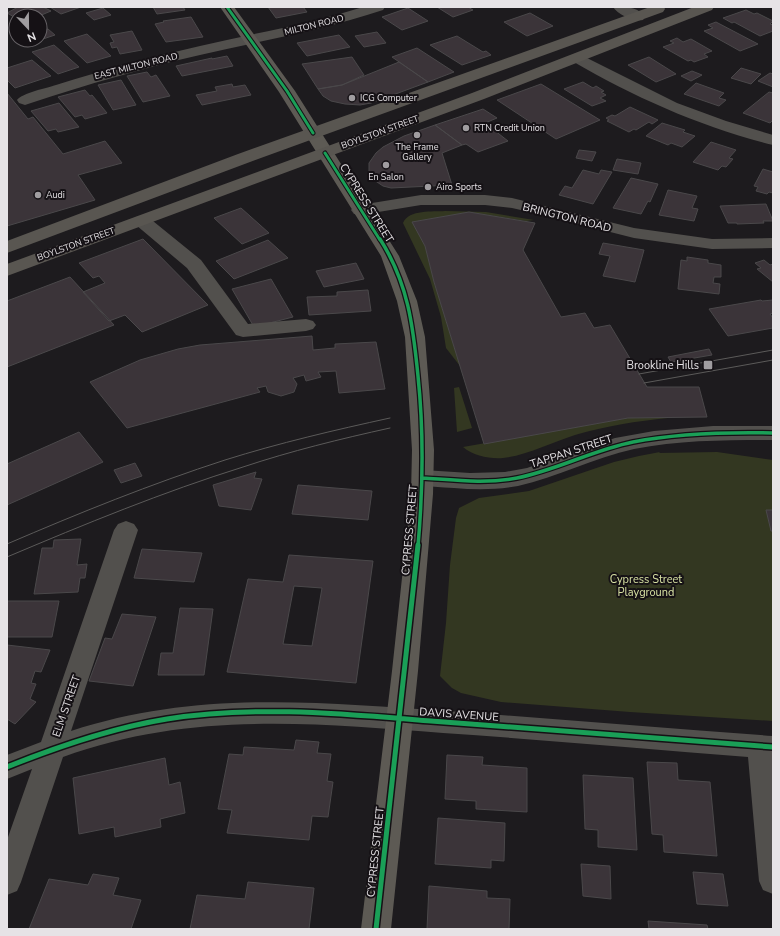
<svg xmlns="http://www.w3.org/2000/svg" width="780" height="936" font-family="'Nunito Sans',sans-serif">
	<style>
		.green { fill: #333721 }
		.building { fill: #3b3439; stroke: #4a484a; fill-rule: evenodd }
		.lines { fill: none; stroke-linecap: round; stroke-linejoin: round }
		.minor { fill: #52504d; fill-rule: evenodd }
		.major { fill: #5d5a54; fill-rule: evenodd }
		.highway { fill: #595651; fill-rule: evenodd }
		.tram { stroke: #5b5a59; stroke-width: 1 }
		.cycleway-far2-casing { stroke: #151115; stroke-width: 5 }
		.cycleway-far1-casing { stroke: #151115; stroke-width: 6 }
		.cycleway-casing { stroke: #151115; stroke-width: 8 }
		.cycleway-far2 { stroke: #1a9f57; stroke-width: 3 }
		.cycleway-far1 { stroke: #1a9f57; stroke-width: 3.5 }
		.cycleway { stroke: #1a9f57; stroke-width: 5 }
		.poi-dot { fill: #a09da0; stroke: #151115; stroke-width: 1.5 }
		.labels { text-anchor: middle; stroke-width: 4; stroke-linejoin: round; paint-order: stroke }
		.far-street-label { font-size: 9px; fill: #e6e3e6; stroke: #151115 }
		.far-poi-label { font-size: 9px; fill: #e6e3e6; stroke: #151115; text-anchor: start }
		.street-label { font-size: 11px; fill: #e6e3e6; stroke: #151115 }
		.poi-label { font-size: 11px; fill: #e6e3e6; stroke: #151115; text-anchor: end }
		.park-label { font-size: 11px; fill: #d7e1a3; stroke: #151115 }
	</style>
	<rect width="100%" height="100%" fill="#1d1b1e"/>
	<path class="green" d="M445 211 486 212 534 220 526 221 469 212 413 222 425 246 434 282 460 366 446 348 441 317 430 279 403 223C409 209 433 212 445 211Z
		M459 387 472 428 457 432 454 388Z
		M628 418H668C637 421 606 426 575 435 553 442 525 456 503 458 490 459 473 456 463 447Z
		M660 452 659 453 717 452 773 460V721L630 712 501 702 461 693 452 688 440 676 446 623 450 565 456 518 459 508 479 498 529 491 614 462 639 456Z"/>
	<path class="building" d="M18 7H43L51 11 39 16H16V18L7 13Z
		M50 7H81L61 14Z
		M153 7H183L185 10 157 14Z
		M268 7H303L307 12 276 18Z
		M437 7H468L473 10 453 17Z
		M103 8 111 15 94 20 86 13Z
		M408 8 428 21 402 30 382 17Z
		M746 10 754 14 757 13 773 21 770 24 773 25V31L760 36 734 22 732 23 723 18Z
		M530 13 553 26 527 36 504 22Z
		M191 17 203 37 166 42 155 24 164 22 163 21Z
		M716 22 758 44 740 51 704 31 713 28 708 25Z
		M48 29 55 35 40 40V31Z
		M132 31 142 50 120 54 117 47 112 48 110 43 114 42 110 35Z
		M377 32 386 43 364 47 355 36Z
		M87 34 111 56 87 63 64 41Z
		M339 35 350 47 307 56 297 43Z
		M457 36 483 52 486 51 491 55 462 65 430 45Z
		M677 38 683 42 691 39 712 51 704 54 708 57 694 62 691 60 688 61 663 47 674 43 670 41Z
		M54 45 79 67 58 74 32 52Z
		M417 48 454 72 428 82 392 57Z
		M227 56 233 66 182 76 176 66 212 58V59Z
		M352 57 364 75 342 85 318 89 302 64Z
		M649 57 676 74 656 82 628 65Z
		M32 60 51 76 15 88 7 80V68Z
		M399 62 428 82 371 103 360 105 345 104 331 101 323 96 318 89 342 85Z
		M741 68 761 74 751 84 731 78Z
		M692 71 702 75 691 81 681 76Z
		M147 72 151 77 156 75 170 96 143 102 127 76Z
		M770 73 773 74V87L758 81Z
		M121 80 136 105 113 110 98 85Z
		M583 82 593 88 596 86 604 91 601 92 606 95 600 98 606 101 592 106 564 89Z
		M696 83 724 93 719 98 726 100 719 106 684 94Z
		M232 84 233 87 245 85 251 95 202 105 196 95 217 91 215 87Z
		M541 84 600 120 556 139 497 100Z
		M85 90 90 96 92 95 107 113 85 119 82 115 75 117 58 97Z
		M769 92 773 93V120L770 123 743 113Z
		M7 93 28 119 33 117 63 154 105 141 122 163 78 175 95 200 7 226Z
		M59 103 79 127 58 132 56 129 48 131 31 111Z
		M630 107 658 120 652 124 649 122 636 130 634 129 629 132 607 121 609 120 606 118 612 115 615 116Z
		M483 109 497 118 485 123 508 141 478 152 466 144 462 145 435 125Z
		M662 123 685 130 683 132 695 136 682 147 671 143 668 145 646 136Z
		M435 125 462 145 442 153 452 185 391 188 383 186 371 178 369 174V163L376 153 383 147 404 136Z
		M711 142 736 150 729 158 733 159 726 167 722 166 718 170 693 162Z
		M579 150 596 152 592 161 576 158Z
		M617 159 641 163 638 174 613 170Z
		M763 169 773 172V193L769 192 767 194 756 191 758 187 754 186Z
		M583 170 599 174 601 170 612 172 593 204 559 195 565 186 572 188Z
		M631 178 658 184 650 202 648 201 641 214 613 208Z
		M668 190 697 196 692 208 698 209 694 221 659 215Z
		M766 204 773 221H763L764 223 737 224V223H728L720 206Z
		M241 208 269 233 242 244 214 218Z
		M469 212 535 223 523 250 561 317 585 313 594 328 610 325 647 387H699L707 417 628 418 484 444 434 282 425 246 412 222Z
		M143 239 208 305 142 332 125 315 109 321 83 292 105 283 99 276 93 278 79 263Z
		M268 240 288 258 234 279 216 261Z
		M603 243 644 250 635 282 603 276 610 256 599 254Z
		M687 257 708 260V263L721 265V277H714L713 283 720 284 719 294 678 289 681 260 687 261Z
		M764 260 770 265 773 264V282L757 269 761 268 755 263Z
		M356 263 364 279 324 287 316 271Z
		M70 277 114 325 7 367V301Z
		M271 279 293 317 254 327 232 289Z
		M368 290 371 311 309 315 307 297 337 296V292Z
		M761 300 762 301 773 300V313L770 314 773 318V328L728 336 709 309Z
		M312 336 313 350 335 348V344L376 342 385 389 339 393 336 371 318 372 321 377 306 381 304 375 293 378 297 384 294 392 281 396 268 392 266 386 257 388 260 392 127 428 90 382 140 360 178 349 200 345Z
		M709 349 712 355 671 362 668 357Z
		M79 432 103 462 7 505V464Z
		M135 463 142 476 121 483 114 470Z
		M256 472 254 478 262 479 251 510 219 506 213 485Z
		M298 485 372 491 368 520 292 514Z
		M766 510H773V531H771Z
		M81 539 77 565 87 564 85 578H80L78 592 34 594 42 548H53L54 540Z
		M142 549 202 553 194 582 134 578Z
		M289 555 373 561 356 683 227 672 248 579 283 582ZM294 586 322 588 312 646 283 644Z
		M7 601H59L52 637H7Z
		M180 608 213 609 204 675H158L161 653H173Z
		M122 614 156 617 133 686 89 681 105 638 112 639Z
		M7 645 50 650 41 672 35 671 31 683 36 684 30 699 36 702 15 724 7 719Z
		M296 740 319 742 317 753 331 754 327 781 333 782 328 817 312 816 309 840 227 833 232 810 218 809 229 754 243 755 244 747 294 750Z
		M447 755 483 757 482 765 527 768V812L476 809V801L445 799Z
		M165 758 169 785 180 782 185 813 160 819 161 827 115 837 114 827 79 834 73 778Z
		M647 762 677 763 678 780 710 782 717 856 664 852 663 835 652 834Z
		M583 775 633 778 637 850 598 847V830L585 829Z
		M438 818 505 823 504 861 491 860V868L435 864Z
		M581 864 610 866 611 899 583 896Z
		M693 872 723 874 728 906 697 904Z
		M93 874 119 878 113 895 141 900 131 929H29L49 879 88 885Z
		M248 882 314 888 309 929H190L197 895 245 899Z
		M429 886 487 891V898L510 899 509 929H427Z
		M648 921 707 925 708 929H649Z"/>
	<g class="lines">
		<path class="minor" d="M363 7H385L383 10C323 30 261 41 200 55 143 68 86 85 31 103L25 105 19 103 17 100C22 93 47 88 56 85 103 70 152 57 200 46 255 33 310 24 363 7Z
			M613 7C625 7 638 6 645 17L643 20C634 22 618 15 613 7Z
			M577 53 677 103 726 121 773 135V145C701 127 636 98 572 61L569 58 572 55Z
			M421 195H485L512 198 634 228 712 239 773 238V248L712 249 634 238 543 215 512 208 485 205H421L360 215 354 214 351 210 354 206 360 205Z
			M142 216 148 217 201 260 248 324 306 319 313 321 316 325 313 329 306 331 243 337 236 335 187 268 136 225 133 221 136 217Z
			M713 426H773V440C726 440 680 440 634 449 594 458 557 477 518 486 497 490 475 490 454 488 441 487 428 487 415 484L412 478 415 472 423 470 470 473 505 472 527 468 615 438 654 431Z
			M126 521 134 524 138 530 71 731C196 690 319 702 447 711 556 719 664 728 773 736V894L763 890 759 881 748 757C646 749 545 740 443 733 314 723 188 711 63 757L21 882 17 891 7 895V840L32 769 7 779V755L41 742 114 530 118 524Z"/>
		<path class="major" d="M220 7H234L295 91 399 256 417 301 425 337 434 450 433 494 418 671 391 929H361L392 671 411 494 412 450 405 337 397 301 381 256 279 92Z"/>
		<path class="highway" d="M650 7H664L665 9 663 12 250 162 7 253V241L238 154Z
			M694 7H714L712 10 484 99 7 276V264L472 93Z"/>
		<path class="tram" d="M639 374 773 350
			M644 383 773 360
			M7 544C79 513 151 484 225 460 279 443 335 430 390 418
			M7 557C85 524 163 492 243 467 291 451 340 439 390 428"/>
		<g class="cycleway-far2-casing">
			<path id="cycleway-far2" d="M227 7 287 91 313 133
				M325 153 380 240"/>
		</g>
		<g class="cycleway-far1-casing">
			<path id="cycleway-far1" d="M380 239C408 283 413 325 418 376 424 433 423 489 418 546
				M423 478C454 480 486 484 517 478 557 470 593 450 633 442 679 433 726 432 773 433"/>
		</g>
		<g class="cycleway-casing">
			<path id="cycleway" d="M7 767C59 746 111 728 167 719 254 705 344 714 431 721 545 730 659 739 773 747
				M376 929 418 545"/>
		</g>
		<use href="#cycleway-far2" class="cycleway-far2"/>
		<use href="#cycleway-far1" class="cycleway-far1"/>
		<use href="#cycleway" class="cycleway"/>
	</g>
	<g class="poi-dot">
		<circle cx="352" cy="98" r="4"/>
		<circle cx="466" cy="128" r="4"/>
		<circle cx="417" cy="135" r="4"/>
		<circle cx="386" cy="165" r="4"/>
		<circle cx="428" cy="187" r="4"/>
		<circle cx="38" cy="195" r="4"/>
		<rect x="703" y="360" width="10" height="10" rx="2"/>
	</g>
	<g class="labels">
		<g class="far-street-label">
			<text transform="translate(314 25) rotate(-14)" y="3">MILTON ROAD</text>
			<text transform="translate(136 66) rotate(-14)" y="3">EAST MILTON ROAD</text>
			<text transform="translate(380 132) rotate(-20)" y="3">BOYLSTON STREET</text>
			<text transform="translate(76 244) rotate(-20)" y="3">BOYLSTON STREET</text>
		</g>
		<g class="far-poi-label">
			<text x="360" y="101">ICG Computer</text>
			<text x="474" y="131">RTN Credit Union</text>
			<text x="417" y="150" text-anchor="middle">The Frame<tspan x="417" dy="10">Gallery</tspan></text>
			<text x="386" y="180" text-anchor="middle">En Salon</text>
			<text x="436" y="190">Airo Sports</text>
			<text x="46" y="198">Audi</text>
		</g>
		<g class="street-label">
			<text transform="translate(367 203) rotate(58)" y="4">CYPRESS STREET</text>
			<text transform="translate(567 217) rotate(14)" y="4">BRINGTON ROAD</text>
			<text transform="translate(571 451) rotate(-18)" y="4">TAPPAN STREET</text>
			<text transform="translate(409 530) rotate(-85)" y="4">CYPRESS STREET</text>
			<text transform="translate(66 706) rotate(-71)" y="4">ELM STREET</text>
			<text transform="translate(459 714) rotate(4)" y="4">DAVIS AVENUE</text>
			<text transform="translate(375 852) rotate(-84)" y="4">CYPRESS STREET</text>
		</g>
		<g class="poi-label">
			<text x="699" y="369">Brookline Hills</text>
		</g>
		<g class="park-label">
			<text x="646" y="583">Cypress Street<tspan x="646" dy="13">Playground</tspan></text>
		</g>
	</g>
	<rect width="780" height="936" fill="none" stroke="#e6e3e6" stroke-width="16"/>
	<g transform="translate(28 28) rotate(158)"><circle r="19" fill="#151115" stroke="#696569"/>
	<path d="M0-3L7 15L0 10L-7 15Z" fill="#a09da0"/>
	<text y="-6" font-size="11" font-weight="bold" text-anchor="middle" fill="#e6e3e6">N</text>
	</g>
</svg>
